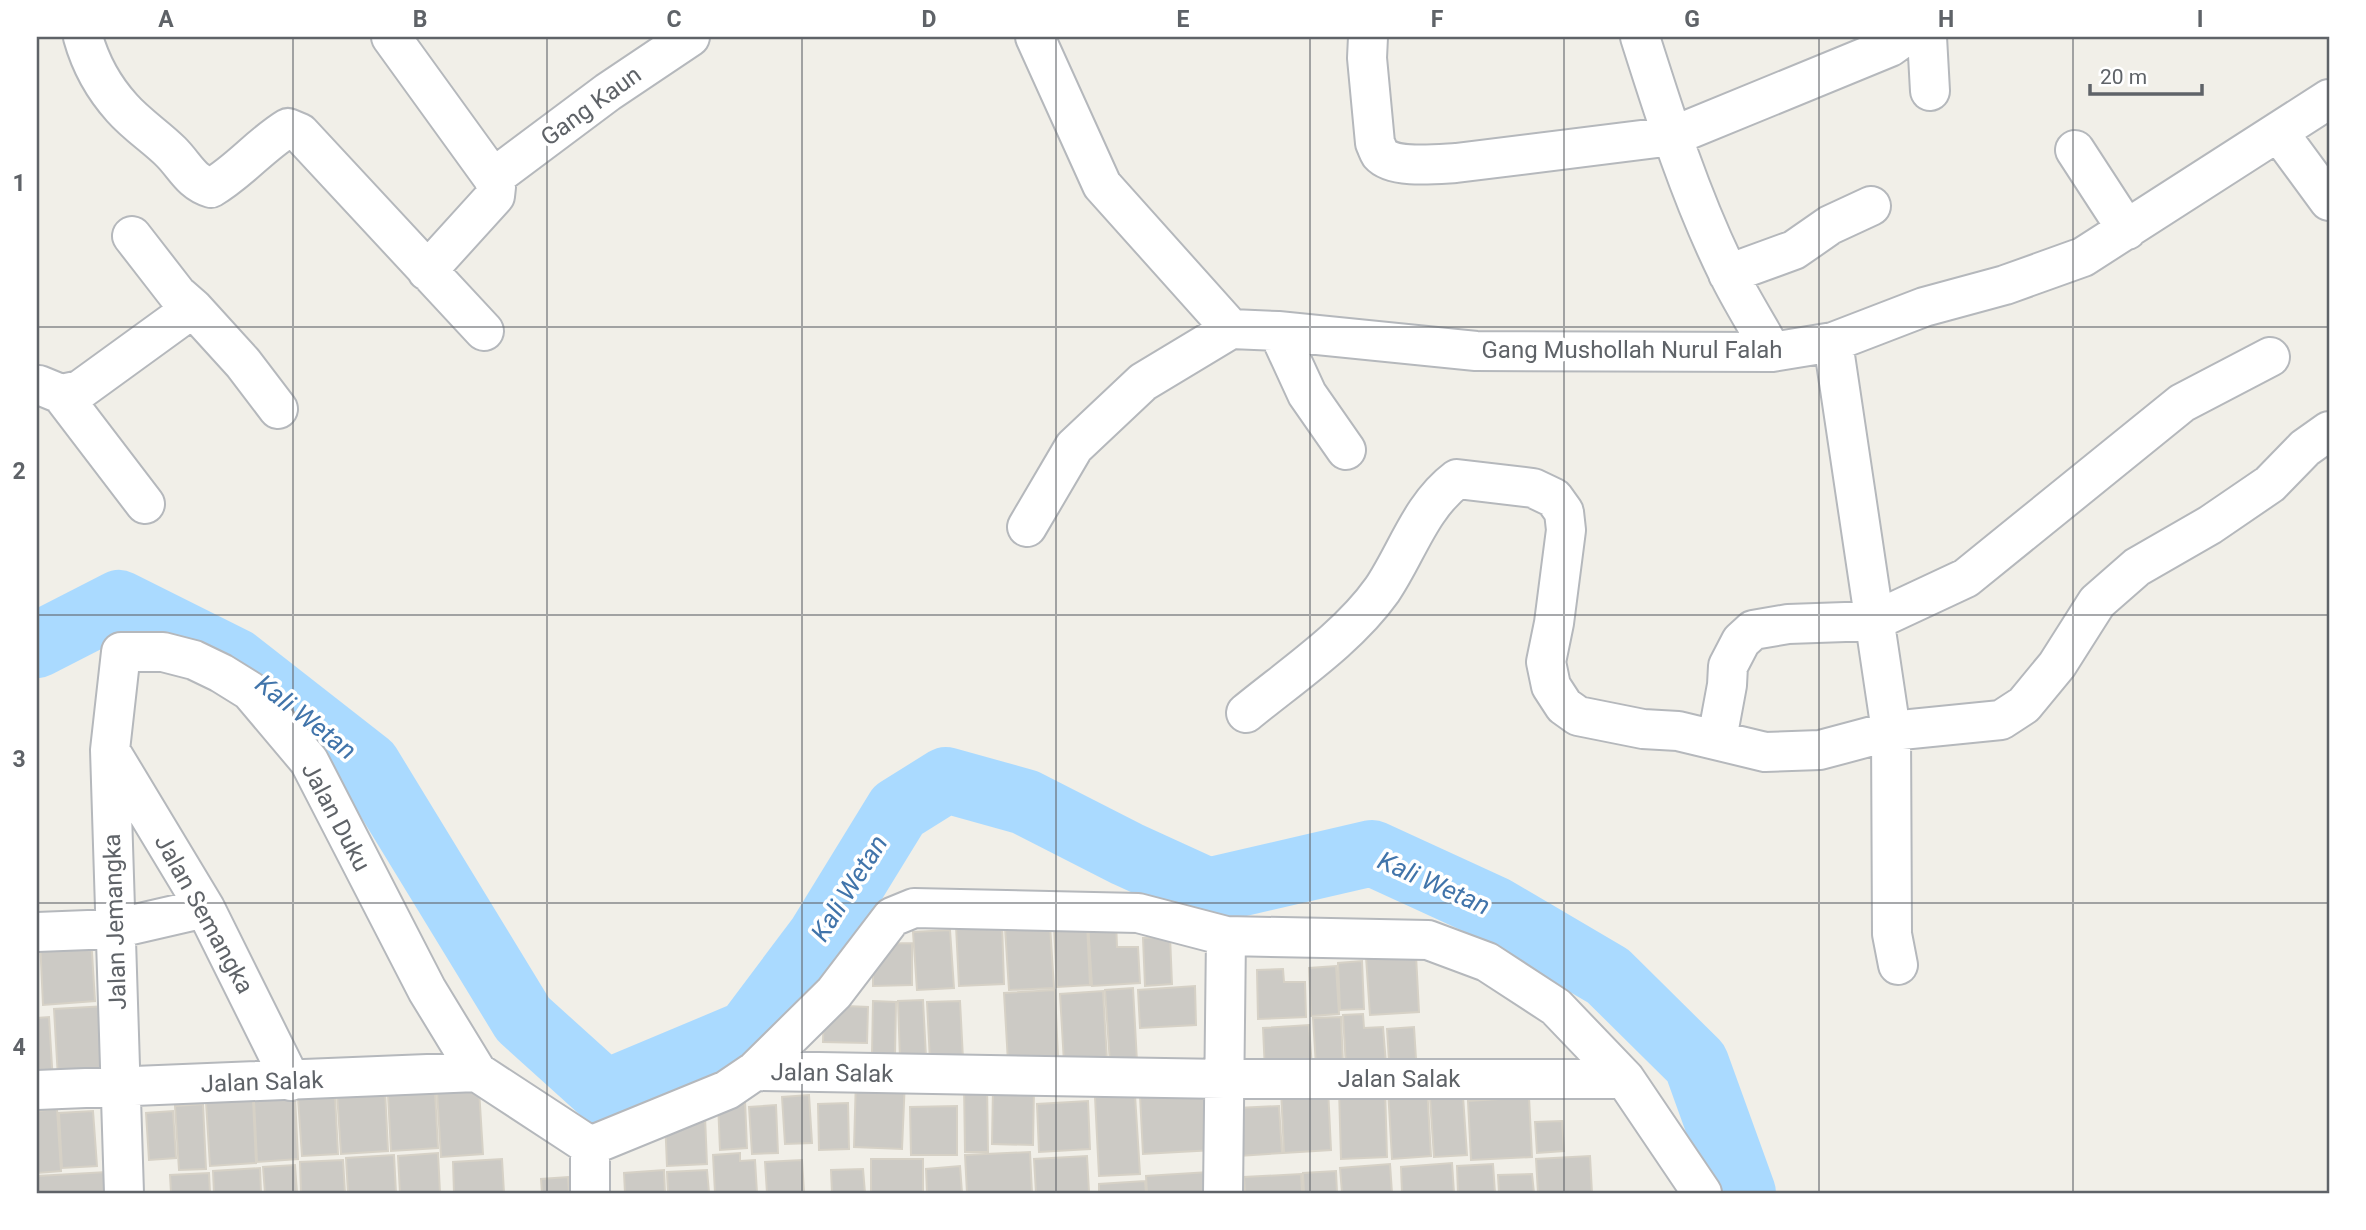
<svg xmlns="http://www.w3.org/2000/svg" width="2366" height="1230" font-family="Roboto,sans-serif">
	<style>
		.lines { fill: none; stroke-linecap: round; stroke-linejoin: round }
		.river { stroke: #aadaff; stroke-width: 66 }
		.building { fill: #cccac5; stroke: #d6d1c6; stroke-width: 2 }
		.minor-casing { stroke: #b5b8bc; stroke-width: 42 }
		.minor { stroke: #fff; stroke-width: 38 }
		.grid { fill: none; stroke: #5f6368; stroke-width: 2; stroke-opacity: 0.55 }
		.labels { text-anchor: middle; stroke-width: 7; stroke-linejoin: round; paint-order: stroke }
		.street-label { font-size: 24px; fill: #5f6368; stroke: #fff }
		.water-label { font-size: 26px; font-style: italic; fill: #4174aa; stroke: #fff }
		.neatline { fill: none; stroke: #5f6368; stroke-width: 2.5 }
		.grid-label { font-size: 23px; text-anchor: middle; font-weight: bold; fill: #5f6368 }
	</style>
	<rect width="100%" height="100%" fill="#f1efe8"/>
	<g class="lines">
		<path class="river" d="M37 645 119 603 235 661 368 765 523 1019 605 1093 748 1033 820 937 898 810 946 780 1025 802 1127 854 1208 891 1372 853 1494 909 1608 976 1696 1063 1743 1193"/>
	</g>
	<path class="building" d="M1116 920 1117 947H1138L1140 983 1092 986 1088 922Z
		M1002 923 1004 984 959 986 956 926Z
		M1087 924 1090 985 1057 987 1054 926Z
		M1050 925 1054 988 1009 990 1005 928Z
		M950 930 954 988 917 990 913 932Z
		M1170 936 1172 984 1145 986 1143 938Z
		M91 937 95 1001 43 1005 40 940Z
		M912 943V985L873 986V944Z
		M1416 955 1419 1012 1370 1015 1366 957Z
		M1362 961 1364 1009 1340 1010 1338 963Z
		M1336 966 1339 1014 1311 1016 1309 968Z
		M1283 969 1284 982H1305L1306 1017 1258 1019 1257 970Z
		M1195 986 1196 1025 1140 1028 1138 990Z
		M1133 988 1137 1062 1110 1063 1105 990Z
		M1055 990 1058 1059 1008 1062 1004 993Z
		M1103 991 1107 1060 1064 1063 1060 994Z
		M923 1000 926 1057 900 1059 898 1001Z
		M873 1001 896 1002 895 1054H872Z
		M960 1001 963 1059 930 1061 927 1002Z
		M824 1005 868 1007 867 1043 823 1042Z
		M107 1006 110 1075 58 1078 54 1009Z
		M1363 1014 1364 1028 1383 1027 1386 1064 1346 1067 1343 1015Z
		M49 1017 53 1083H37V1018Z
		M1341 1017 1343 1064 1316 1066 1313 1018Z
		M1309 1025 1312 1068 1265 1071 1263 1028Z
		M1414 1027 1417 1075 1390 1077 1387 1029Z
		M856 1078 905 1080 902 1149 854 1147Z
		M987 1083 988 1152H965L964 1084Z
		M1427 1086 1431 1156 1392 1159 1388 1089Z
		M1385 1087 1387 1157 1341 1159 1339 1089Z
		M993 1088H1034L1033 1145 992 1144Z
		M1328 1088 1331 1150 1284 1153 1281 1090Z
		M479 1089 483 1154 441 1157 437 1091Z
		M385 1090 388 1151 341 1154 337 1093Z
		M435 1092 438 1148 391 1151 388 1095Z
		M1211 1092 1214 1150 1143 1154 1140 1096Z
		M809 1095 812 1143 785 1144 782 1097Z
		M1135 1095 1140 1174 1099 1176 1095 1097Z
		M335 1096 338 1154 302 1156 298 1098Z
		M1463 1096 1467 1155 1434 1157 1430 1098Z
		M295 1097 298 1159 257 1162 254 1100Z
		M1529 1097 1532 1157 1471 1160 1468 1101Z
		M253 1099 256 1163 210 1166 206 1102Z
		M745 1100 747 1148 720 1150 718 1102Z
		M1088 1101 1090 1149 1039 1152 1037 1104Z
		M848 1103 849 1149 819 1150 818 1104Z
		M203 1104 206 1169 179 1170 175 1106Z
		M776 1105 778 1153 752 1154 749 1107Z
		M957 1106V1155H911L910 1107Z
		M1279 1106 1282 1153 1239 1156 1237 1108Z
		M57 1109 61 1171 37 1173V1111Z
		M93 1111 97 1166 62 1168 59 1113Z
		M173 1111 176 1158 149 1160 146 1113Z
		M705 1116 707 1164 667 1166 665 1118Z
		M1562 1121 1564 1151 1537 1153 1535 1122Z
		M1030 1152 1032 1193H967L965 1155Z
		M438 1153 440 1193H400L398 1156Z
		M740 1153V1161L755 1160 757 1193H715L713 1155Z
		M394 1155 396 1193H348L346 1158Z
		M1087 1156 1089 1192 1036 1193 1034 1159Z
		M1590 1156 1592 1193H1538L1536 1159Z
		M502 1159 504 1193H454L453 1162Z
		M871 1159H923V1193H871Z
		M343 1160 345 1193H301L300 1162Z
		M802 1160 804 1193H767L765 1162Z
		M1452 1163 1454 1193H1402L1401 1167Z
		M1390 1164 1392 1193H1342L1340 1168Z
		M1493 1164 1495 1193H1458L1457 1166Z
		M295 1165 297 1193H265L263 1167Z
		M960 1166 962 1193H927L926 1169Z
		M260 1168 261 1193H214L213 1171Z
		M863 1169 865 1193H832L831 1170Z
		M664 1170 665 1193H625L624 1173Z
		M707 1170 709 1193H668L667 1172Z
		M1336 1171 1337 1193H1304L1303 1173Z
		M107 1172 108 1193H37V1176Z
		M1209 1172 1210 1193H1147L1146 1176Z
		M209 1173 210 1193H171L170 1175Z
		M1301 1174 1302 1193H1245L1244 1177Z
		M1532 1174 1534 1193H1499L1498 1175Z
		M568 1177 569 1193H542L541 1179Z
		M1145 1181 1146 1193H1099V1184Z"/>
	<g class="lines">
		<g class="minor-casing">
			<path id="minor" d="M83 37C90 62 104 88 122 108 137 125 156 137 171 152 185 166 191 182 211 188 240 171 260 145 288 128L300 133 484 331
				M391 37 493 178 496 187 495 196 427 271
				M1035 37 1102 185 1231 329 1278 331 1476 351 1772 352 1833 342 1924 307 2005 285 2083 257 2329 99
				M1368 37 1367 58 1375 143C1377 147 1378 151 1380 154 1393 169 1437 164 1456 163L1673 136 1890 47 1904 37
				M1640 37C1665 116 1691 198 1728 273 1741 300 1758 326 1772 352
				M1927 37 1930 91
				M2279 133 2329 201
				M2075 150 2127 230
				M493 178 608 92 690 37
				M1728 274 1794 250 1830 225 1871 206
				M193 308 243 363 278 409
				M1278 331 1307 394 1346 450
				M1833 342 1891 731 1892 934 1898 965
				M39 385 61 394 145 504
				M61 394 80 390 193 308 177 294 132 236
				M1027 527 1074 447 1143 382 1231 329
				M1246 713C1291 676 1348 638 1382 590 1407 553 1420 507 1457 479L1533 488 1554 498 1564 512 1566 530 1554 623 1546 662 1551 686 1564 706 1578 716 1643 729 1678 731 1765 752 1820 750 1891 731 2001 720 2024 705 2057 665 2097 602 2137 567 2210 525 2270 484 2305 448 2329 431
				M1717 739 1727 685 1728 666 1741 641 1753 630 1788 624 1874 621 1966 578 2182 403 2270 357
				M111 752 205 908 291 1081
				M37 932 114 929 205 908
				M755 1071 1224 1079H1625
				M37 1090 477 1072 590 1146 727 1090 755 1071 834 993 892 917 914 908 1138 913 1226 936 1428 940 1487 962 1556 1007 1625 1079 1702 1193
				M124 1193 110 750 121 652H163L194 660 221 673 250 691 309 761 427 990 477 1072
				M590 1193V1146
				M1223 1193 1226 936"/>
		</g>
		<use href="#minor" class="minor"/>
	</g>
	<path class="grid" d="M293 37V1193M547 37V1193M802 37V1193M1056 37V1193M1310 37V1193M1564 37V1193M1819 37V1193M2073 37V1193M37 327H2329M37 615H2329M37 903H2329"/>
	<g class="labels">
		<g class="street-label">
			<text transform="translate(591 106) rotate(-36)" y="8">Gang Kaun</text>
			<text x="1632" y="358">Gang Mushollah Nurul Falah</text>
			<text transform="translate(336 817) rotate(62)" y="8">Jalan Duku</text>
			<text transform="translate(204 914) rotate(61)" y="8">Jalan Semangka</text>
			<text transform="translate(115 922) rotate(-92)" y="8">Jalan Jemangka</text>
			<text transform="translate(832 1073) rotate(1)" y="8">Jalan Salak</text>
			<text x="1399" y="1087">Jalan Salak</text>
			<text transform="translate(262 1082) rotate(-2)" y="8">Jalan Salak</text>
		</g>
		<g class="water-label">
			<text transform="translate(306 717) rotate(38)" y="9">Kali Wetan</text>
			<text transform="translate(1434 883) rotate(24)" y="9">Kali Wetan</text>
			<text transform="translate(849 888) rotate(-58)" y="9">Kali Wetan</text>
		</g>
	</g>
	<rect width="2366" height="1230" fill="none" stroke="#ffffff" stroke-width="77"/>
	<path d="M2090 84v10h112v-10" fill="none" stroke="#5f6368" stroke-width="3.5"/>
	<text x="2100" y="84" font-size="21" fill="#5f6368" stroke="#ffffff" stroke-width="5" paint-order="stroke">20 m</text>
	<rect x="38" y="38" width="2290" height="1154" class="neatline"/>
	<g class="grid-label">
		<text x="166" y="27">A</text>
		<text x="420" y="27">B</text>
		<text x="674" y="27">C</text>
		<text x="929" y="27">D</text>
		<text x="1183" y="27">E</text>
		<text x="1437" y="27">F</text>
		<text x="1692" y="27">G</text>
		<text x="1946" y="27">H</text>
		<text x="2200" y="27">I</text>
		<text x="19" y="191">1</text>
		<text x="19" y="479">2</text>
		<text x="19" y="767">3</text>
		<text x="19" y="1055">4</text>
	</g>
</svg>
